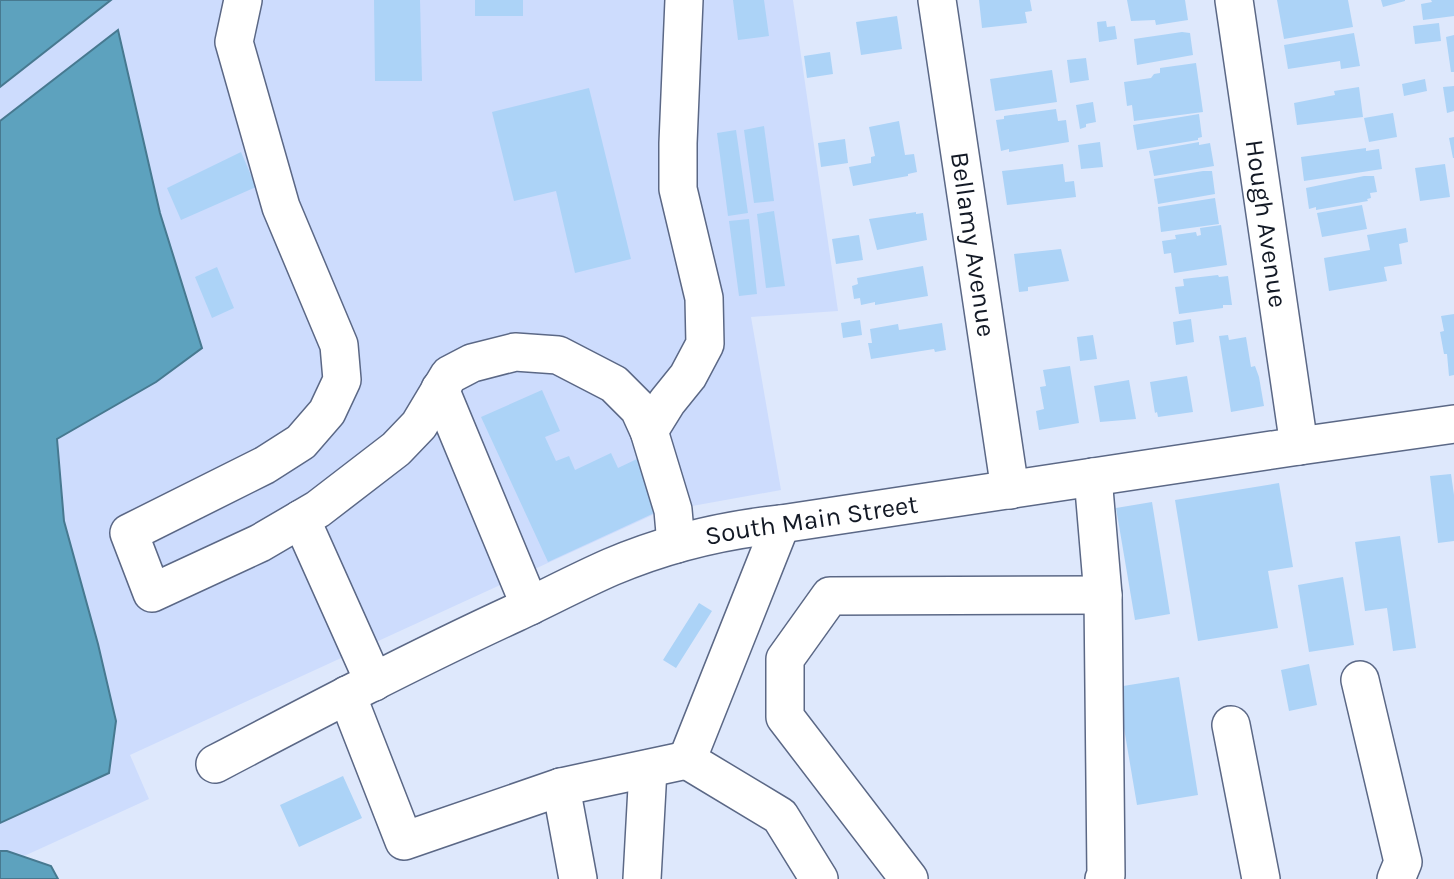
<svg xmlns="http://www.w3.org/2000/svg" width="1454" height="879" font-family="Karla,sans-serif">
	<style>
		.built { fill: #cddcfd }
		.water { fill: #5da2be; stroke: #477990; stroke-width: 2 }
		.building { fill: #acd3f7 }
		.lines { fill: none; stroke-linecap: round; stroke-linejoin: round }
		.minor-casing { stroke: #5b6886; stroke-width: 40 }
		.minor { stroke: #fff; stroke-width: 37 }
		.labels { text-anchor: middle; stroke-width: 5; stroke-linejoin: round; paint-order: stroke }
		.street-label { font-size: 26px; fill: #131925; stroke: #dee8fc }
	</style>
	<rect width="100%" height="100%" fill="#dee8fc"/>
	<path class="built" d="M0 0H793L838 311 751 317 781 490 659 512 130 755 149 799 0 867Z"/>
	<path class="water" d="M0 0H111L0 87Z
		M118 30 160 213 202 348 156 382 57 439 64 521 98 644 116 721 109 773 0 823V121Z
		M0 851H7L51 866 58 879H0Z"/>
	<path class="building" d="M374 0H420L422 81H375Z
		M475 0H523V16H475Z
		M733 0H764L769 36 738 40Z
		M979 0H1030L1032 11 1025 12 1027 23 982 28Z
		M1127 0H1185L1188 20 1156 25 1155 20 1131 21Z
		M1277 0H1348L1353 27 1284 39Z
		M1381 0H1405V1L1383 7Z
		M1431 0H1454V16L1423 20 1421 4 1432 2Z
		M897 16 902 49 861 55 856 22Z
		M1106 21 1107 27 1115 26 1117 39 1099 42 1097 22Z
		M1439 23 1441 41 1415 44 1413 26Z
		M1182 32 1190 33 1193 55 1137 65 1134 39Z
		M1354 33 1360 66 1341 69 1340 61 1288 69 1284 45Z
		M1454 35V72H1451L1446 37Z
		M830 52 833 74 807 78 804 56Z
		M1086 58 1089 80 1070 83 1067 60Z
		M1196 63 1203 112 1134 121 1132 105 1127 106 1124 82 1151 78 1154 74 1160 73V68Z
		M1052 70 1057 102 995 111 990 79Z
		M1425 79 1427 91 1404 96 1402 84Z
		M1454 86V111L1447 113 1443 87Z
		M1359 87 1363 117 1297 125 1294 103 1335 95 1334 91Z
		M589 88 631 259 575 273 556 191 514 201 492 112Z
		M1093 102 1096 122 1086 124V127L1080 129 1076 105Z
		M1056 109 1058 121 1066 120 1069 142 1009 152V149L1001 151 996 120 1004 119V116Z
		M1393 113 1397 137 1369 142 1364 118Z
		M1199 114 1202 137 1198 138V140L1137 150 1133 125Z
		M899 121 905 155 914 154 917 172 908 174V176L853 186 849 167 871 163V157L875 156 869 127Z
		M764 126 774 201 754 203 744 130Z
		M736 130 748 213 728 216 717 133Z
		M1454 137V158H1453L1449 138Z
		M845 139 848 163 821 167 818 143Z
		M1100 142 1103 167 1081 169 1078 145Z
		M1199 142V145L1210 143 1214 166 1154 176 1149 151Z
		M1366 148V151L1379 149 1382 169 1304 181 1301 157Z
		M241 152 256 187 181 220 167 188Z
		M1063 164 1065 182 1074 181 1076 197 1007 205 1002 171Z
		M1445 164 1450 197 1420 201 1415 168Z
		M1203 171H1212L1215 194 1158 204 1154 179Z
		M1364 176H1374L1377 192 1370 193 1371 198 1367 199 1368 201 1316 210V207L1309 209 1306 188Z
		M1215 198 1219 224 1161 232 1158 207Z
		M1362 205 1367 229 1322 237 1317 213Z
		M774 211 785 286 766 288 757 214Z
		M916 212V214L923 213 927 240 877 250 869 219Z
		M749 219 757 294 739 296 729 221Z
		M1221 225 1227 265 1174 273 1171 253 1164 254 1162 241 1176 239 1175 235 1196 232 1197 236 1201 235 1200 228Z
		M1406 228 1408 242 1399 244 1402 264 1384 267 1387 281 1329 291 1324 258 1370 250 1367 235Z
		M859 235 863 260 836 264 832 239Z
		M1061 249 1069 281 1028 287V291L1019 292 1014 254Z
		M923 266 928 296 875 305V302L861 305 860 298 854 299 852 286 858 284 857 278Z
		M217 267 234 308 212 318 195 277Z
		M1218 275 1219 277 1228 276 1232 305H1223V308L1179 314 1175 287 1184 286 1183 279Z
		M1454 314V375L1449 376 1447 354H1444L1440 332 1444 331 1441 316Z
		M1191 319 1194 342 1176 345 1173 322Z
		M860 320 862 335 843 338 841 323Z
		M942 323 946 350 935 352 934 349 871 359 868 343H872L870 329 898 324 899 330Z
		M1093 335 1097 359 1080 361 1077 337Z
		M1228 335 1229 340 1246 337 1251 367 1255 366 1259 377 1264 406 1231 412 1219 336Z
		M1070 366 1079 423 1039 430 1036 411 1044 409 1040 387 1046 386 1043 370Z
		M1187 376 1193 412 1158 417 1157 412 1155 413 1150 382Z
		M1129 380 1136 419 1100 422 1094 386Z
		M542 390 560 431 545 437 556 461 569 456 575 470 611 453 618 468 639 458 663 509 548 562 481 417Z
		M1451 474 1454 495V541L1438 543 1430 476Z
		M1279 483 1293 567 1268 571 1278 628 1198 641 1175 500Z
		M1152 502 1170 614 1135 620 1116 508Z
		M1400 536 1416 648 1393 651 1387 608 1365 611 1355 542Z
		M1343 577 1354 645 1309 652 1298 585Z
		M699 603 712 611 676 668 663 660Z
		M1309 664 1317 705 1289 711 1281 670Z
		M1179 677 1198 795 1137 805 1117 687Z
		M343 776 362 818 299 847 280 805Z"/>
	<g class="lines">
		<g class="minor-casing">
			<g id="minor">
				<path d="M243 0 234 42 281 207 339 345 342 380 327 412 301 442 265 465 129 533 152 593 260 543 318 509 396 449 419 425 449 375 472 363 515 352 558 355 614 384 639 409 649 431 673 510 676 544"/>
				<path id="s1" d="M937 0 1010 490"/>
				<path id="s2" d="M1234 0 1299 446"/>
				<path d="M440 389 530 606"/>
				<path d="M649 431 667 402 688 376 705 344 704 298 678 189V143L684 0"/>
				<path d="M1093 477 1103 595 1106 875 1104 879"/>
				<path d="M301 519 374 682"/>
				<path d="M781 524 687 760 780 816 819 879"/>
				<path d="M1360 680 1403 862 1396 879"/>
				<path d="M347 695 404 841 561 787 687 760"/>
				<path d="M1231 725 1261 879"/>
				<path id="s3" d="M215 764C314 712 413 660 515 613 547 598 579 581 611 567 665 544 723 530 781 524L1299 446 1454 424"/>
				<path d="M561 787 578 879"/>
				<path d="M642 879 648 769"/>
				<path d="M909 879 785 717V659L830 596 1103 595"/>
			</g>
		</g>
		<use href="#minor" class="minor"/>
	</g>
	<g class="labels">
		<g class="street-label">
			<text dy="9" stroke="none"><textPath href="#s2" startOffset="226">Hough Avenue</textPath></text>
			<text dy="9" stroke="none"><textPath href="#s1" startOffset="247">Bellamy Avenue</textPath></text>
			<text dy="9" stroke="none"><textPath href="#s3" startOffset="649">South Main Street</textPath></text>
		</g>
	</g>
</svg>
